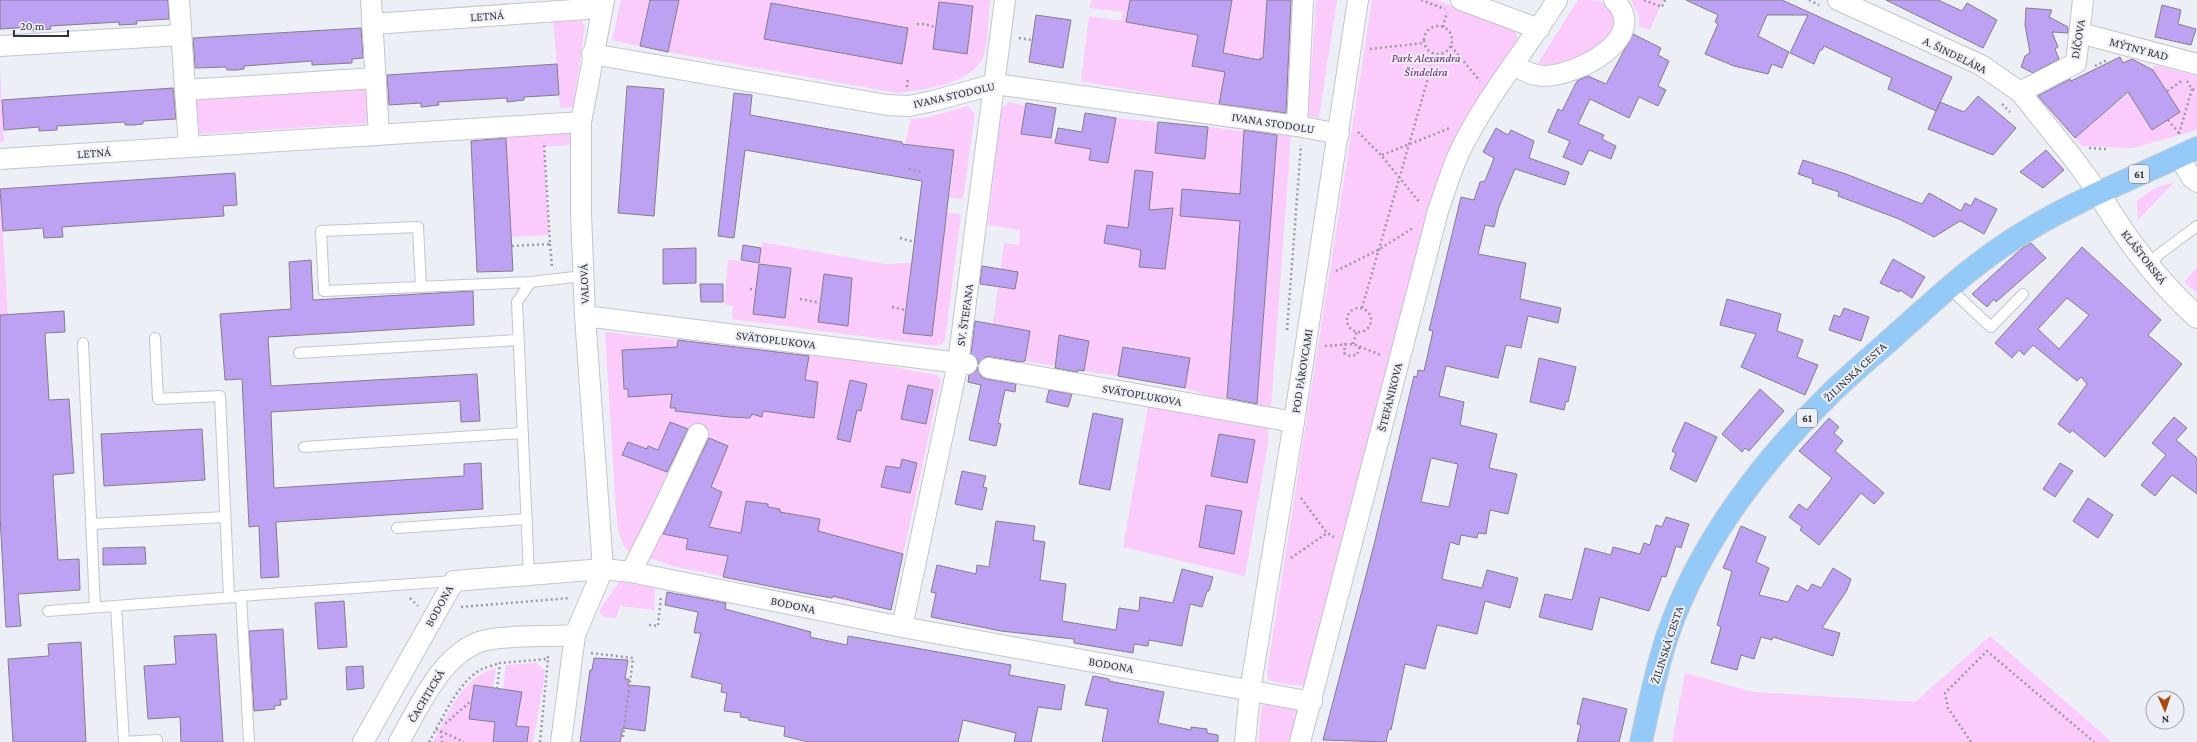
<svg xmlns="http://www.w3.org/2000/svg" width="2197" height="742" font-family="'Crimson Pro',serif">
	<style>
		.green { fill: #fbcbfc }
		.building { fill: #bda1f2; stroke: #828086; fill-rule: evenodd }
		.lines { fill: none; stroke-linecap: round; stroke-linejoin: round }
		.service-casing { stroke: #c3c5cd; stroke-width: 12 }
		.minor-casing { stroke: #c3c5cd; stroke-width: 22 }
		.tertiary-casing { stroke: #c3c5cd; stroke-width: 24 }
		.primary-casing { stroke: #cecfcf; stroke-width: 24 }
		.path { stroke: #9a9ba1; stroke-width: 2.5; stroke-dasharray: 2 3; stroke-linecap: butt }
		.service { stroke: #fff; stroke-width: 10 }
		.minor { stroke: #fff; stroke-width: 20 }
		.tertiary { stroke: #fff; stroke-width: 22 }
		.primary { stroke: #94caf8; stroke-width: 22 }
		.labels { text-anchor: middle; stroke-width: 4; stroke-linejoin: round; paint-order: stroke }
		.shield { fill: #edeff7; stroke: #6c6d71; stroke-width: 1 }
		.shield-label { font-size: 11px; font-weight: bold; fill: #343538 }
		.street-label { font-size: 12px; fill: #343538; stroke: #edeff7 }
		.park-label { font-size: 12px; font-style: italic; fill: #702373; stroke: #edeff7 }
	</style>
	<rect width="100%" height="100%" fill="#edeff7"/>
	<path class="green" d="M621 0H990C988 18 989 39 984 55 975 84 922 90 897 93L668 52 612 40Z
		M1091 0H1295L1291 117 1251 112 1081 81 1089 16 1121 21 1123 12 1090 8Z
		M1316 0H1337L1319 118 1308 116Z
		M1372 0H1436L1512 28 1517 35V41L1479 101 1305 685C1293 686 1278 684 1268 679L1267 673Z
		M1578 0C1600 0 1607 0 1618 17L1612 32 1593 55 1541 68 1538 63Z
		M1631 0H1663L1650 30 1639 26V17Z
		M579 17 585 26 573 107 560 108 553 18Z
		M2156 65 2197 76V130L2133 148 2082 146 2075 138 2129 93 2152 129 2180 112 2152 67Z
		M0 68 4 142H0Z
		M369 84 371 123 199 134 196 95Z
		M1009 102 1025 106 1021 134 1092 145 1089 160 1111 148 1116 118 1158 122 1155 153 1205 159 1208 127 1244 131 1242 166 1274 170 1277 133 1291 135 1271 408 1257 406 1261 345 1231 343 1227 401 1185 388 1190 358 1123 345 1118 376 1084 371 1089 341 1059 335 1054 366 1025 361 1030 331 993 324 1004 243 1019 245 1020 230 988 225 1001 109Z
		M968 106 975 114 963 199 949 198 955 151 905 144 911 119 925 118Z
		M565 132 569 134 571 145 544 147 549 235 511 237 506 136Z
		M2173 183 2138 220 2137 201C2148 192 2158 185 2173 183Z
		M0 185 8 314 0 315Z
		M920 209 961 214 945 340 942 344 936 346 732 319 733 306 724 304 728 259 759 264 762 242 885 264 911 263 940 267 946 220 917 216Z
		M2197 267V293L2184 282Z
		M605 332 854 360 937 375 941 379 938 393 891 610 672 566C632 548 622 567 616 512Z
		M1148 406 1269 425 1268 443 1245 576 1123 547Z
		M620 581 655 588 654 610 620 606 616 618 604 617 600 613V609Z
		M1990 636 2112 742H1672L1685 673 1753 692 1915 702Z
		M536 663 545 670 544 681 533 742H527L529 727 516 725 522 692 503 690 506 665Z
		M496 668 493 688 474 686 469 719 495 722 493 742H433C449 713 461 678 496 668Z
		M1264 704 1296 709 1300 711 1292 742H1258L1262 706Z"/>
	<path class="building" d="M0 0H168L169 19 136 21 137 24 119 25V22L50 26 51 29 33 31V27L0 29Z
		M650 0H679L668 52 640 46Z
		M1130 0H1232L1223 53 1260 60V58H1263L1267 0H1291L1286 113 1219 104 1225 72 1192 66 1198 35 1126 22Z
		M1686 0H1782L1952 77 1936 111 1888 89 1892 78 1824 46 1822 50H1820L1814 64 1790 53 1808 15H1767L1758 36 1789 52 1782 68 1772 64 1768 74 1734 66 1705 54 1718 24 1715 22 1718 15Z
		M1886 0H1938L1962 11 1967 3 1997 20 1983 48Z
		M939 2 973 6 967 54 933 49Z
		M771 3 908 28 902 64 764 39Z
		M2162 5 2181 10 2178 24 2196 29 2191 45 2155 37Z
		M2026 8 2052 10 2049 17 2068 27V33L2052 32 2058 47 2055 49 2059 59 2033 73 2021 67 2025 56 2030 53 2025 25Z
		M1036 15 1071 20 1063 68 1029 62Z
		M361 28 363 58 352 59V63L312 65V61L244 66V69L236 70H227L226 67 195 68 193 38Z
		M1633 34 1661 48 1658 55 1669 61 1658 86 1666 90 1658 106 1639 97 1629 118 1590 99 1578 124 1604 135 1602 139 1616 146 1611 159 1589 150 1582 165 1563 157 1570 141 1548 132 1558 109 1562 111 1577 81 1588 76 1606 84Z
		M2120 57 2123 63 2132 59 2153 70 2180 112 2152 130 2128 92 2075 138 2038 96 2070 79 2071 81Z
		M557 64 559 95 524 97V100L507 102V98L438 102 439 105 421 107V103L389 105 387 75Z
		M627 86 664 89 654 216 618 213Z
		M173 88 176 119 143 121V124L134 125H125V122L57 126V130L39 131V127L4 130 2 100Z
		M734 93 752 95 750 115 902 142V144L954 150 932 336 903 333 922 181 745 150 734 238 718 236Z
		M1978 96 2016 128 1993 155 1928 129 1940 102 1964 112Z
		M1026 103 1056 108 1051 138 1021 134Z
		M1085 113 1116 118 1108 163 1089 160 1091 149 1055 143 1058 128 1082 132Z
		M1158 122 1208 127 1205 159 1155 153Z
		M1496 128 1508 135 1511 130 1534 141 1529 158 1569 172 1565 185 1515 169 1499 207 1494 227 1485 225 1478 254 1526 263 1520 299 1561 308 1558 323 1528 316 1521 348 1506 345 1498 378 1446 366 1439 396 1464 402 1460 425 1497 434 1489 468 1517 474 1508 514 1490 510 1486 534 1478 533 1477 538 1461 535 1459 545 1450 542 1442 579 1482 588 1487 570 1518 578 1510 608 1485 601 1477 634 1437 625 1425 669 1405 664 1391 730 1389 729 1386 742 1323 740 1374 545 1414 376 1417 377 1418 370 1424 371 1433 331 1429 330 1461 197 1474 200 1480 182 1485 181 1494 158 1483 152ZM1431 458 1458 464 1449 507 1421 502Z
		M1244 130 1277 135 1257 404 1227 398 1240 221 1180 216 1182 189 1240 194Z
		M506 138 513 271 477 272 471 141Z
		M2046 150 2064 170 2043 188 2020 172Z
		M1803 160 1846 174 1922 204 1929 193 1961 211 1965 203 1971 206 1975 198 1997 209 1984 234 1960 221 1934 237 1899 219 1838 196 1839 192 1812 183 1813 179 1798 174Z
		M1135 170 1153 172 1149 210 1173 208 1165 269 1139 267 1141 250 1104 243 1107 225 1128 228Z
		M235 173 237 205 223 206 224 216 62 227 63 237 44 238 43 228 3 231 0 189Z
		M2031 243 2046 258 1996 302 1994 299 1987 307 1972 294 2021 249Z
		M743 245 761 248 759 263 741 260Z
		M2082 247 2161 320 2148 335 2182 364 2105 457 2072 430 2070 433 2058 424 2087 384 2081 377 2077 381 2033 345 2024 355 2019 350 2012 358 1995 343ZM2067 298 2089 315 2059 349 2038 329Z
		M696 248V283L663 284V249Z
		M1893 259 1925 277 1912 298 1900 290 1899 292 1880 283Z
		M311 260 313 300 473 291 474 325 268 337 271 386 477 374 480 421 461 422 460 401 271 412 274 488 464 476V464L481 463 483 509 276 522 279 577 261 578 259 526 249 527 242 379 225 380 220 314 291 309 289 262Z
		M759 264 791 268 785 318 753 314Z
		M982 266 1018 272 1015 289 980 284Z
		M824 274 852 278 848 326 818 322Z
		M700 284H723V302H701Z
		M1727 299 1781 314 1777 331 1803 340 1797 357 1818 365 1805 395 1741 367 1756 334 1720 325Z
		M1844 308 1869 317 1861 341 1829 330 1834 315 1840 317Z
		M64 311 65 332 45 333 49 400 69 399 74 473 53 475 58 560 79 559 80 590 18 594 21 626 6 627 0 516V315Z
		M975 321 1030 331 1025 361 1021 362 991 357H985L978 364 977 359 971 354Z
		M1059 335 1089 341 1084 371 1078 370 1077 372 1055 368Z
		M678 340 809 356 805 380 818 382 814 418 763 411 762 417 752 414 750 418 729 417 675 411 676 408H670L672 394 628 397V389H624L622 350 677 347Z
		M1123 347 1190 358 1185 388 1118 376Z
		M1539 358 1576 367 1568 402 1566 401 1564 410 1530 402Z
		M978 367 981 377 987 379 1016 384 1015 392 1005 390 998 423 1001 424 996 446 969 440 981 385 968 382 969 375 976 371Z
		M850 380 867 384 861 411 857 410 850 442 837 439Z
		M908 385 933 390 926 424 901 419Z
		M1760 389 1784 411 1749 451 1745 448 1742 452 1722 434Z
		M1049 390 1072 394 1068 407 1046 402Z
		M1093 413 1123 419 1110 490 1079 484Z
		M2174 417 2187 428 2176 440 2197 458V494L2172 475 2155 496 2141 485 2166 455 2152 443Z
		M1829 418 1839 427 1834 433 1843 441 1835 451 1884 493 1874 504 1861 493 1819 545 1800 530 1802 527 1789 517 1799 504 1807 510 1832 478 1799 451Z
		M670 422 688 429 667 472 622 455 628 442 647 449 648 446 658 450Z
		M1685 422 1717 437 1696 482 1670 469 1676 453 1672 451Z
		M202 429 205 480 104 486 101 434Z
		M1219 434 1255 440 1247 483 1211 476Z
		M709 438 728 446 711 487 722 492 709 527 741 533 746 501 768 504V507L780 509V512L820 519 818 531 903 554 891 610 833 596 832 598 809 594 723 577 728 556 686 549 688 539 663 534Z
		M902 459 917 463 910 493 881 487 886 466 900 468Z
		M2060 463 2073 471 2055 497 2043 489Z
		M962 471 986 476 983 487 987 488 982 510 955 504Z
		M2088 498 2113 515 2098 538 2073 521Z
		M1206 505 1242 511 1234 554 1199 547Z
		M1666 517 1689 524 1681 548 1676 546 1666 577 1662 576 1649 611 1600 597 1592 630 1539 617 1545 594 1572 600 1585 548 1611 555 1613 547 1640 554 1644 543 1650 545 1656 525 1662 527Z
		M996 521 1035 526 1033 540 1045 542 1040 580 1066 584 1062 621 1116 630 1119 608 1139 611 1140 597 1173 603 1182 569 1213 577 1209 591H1207L1202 607 1190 604 1182 646 1149 640 1148 646 1134 644 1133 653 1074 643V639L1001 631 931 617 936 593 931 592 937 565 976 574 977 565 989 567Z
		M1741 526 1766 537 1756 562 1769 568 1759 595 1788 602 1797 585 1808 591 1812 584 1821 588 1833 568 1851 579 1847 590 1822 628 1840 633 1833 656 1773 637 1772 640 1761 637 1754 659 1741 655 1737 670 1711 663 1721 627 1717 625 1732 571 1723 568Z
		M145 547 146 564 103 565V548Z
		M667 592 726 603 725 609 811 632 810 637 847 645 848 636 1011 665 1009 675 1065 685 1061 710 1038 707 1031 742H1014L1016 733 963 720 958 742H808L784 736 785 727 748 720 749 718 740 717 741 713 724 711 727 693 721 692 722 684 691 677 701 633H694L698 612 665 605Z
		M344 601 347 647 318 649 315 603Z
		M283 629 287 699 280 700 281 705 274 706 275 709 254 711 249 631Z
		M216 634 223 742H181L180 717 148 719 144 666 176 664 174 636Z
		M81 642 86 742H13L8 659 49 656 48 644Z
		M594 658 628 660 625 679H629L628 685 650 687 645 731 623 728 620 742H580L590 670H592Z
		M363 666 364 688 347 690 346 667Z
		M1093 676 1109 679V681L1164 692 1158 723 1191 730V727L1207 729V733L1218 735V742H1102L1108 709 1085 705Z
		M474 685 522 692 516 726 529 727 527 742H493L495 722 469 719Z
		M1583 698 1627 709 1619 742H1577L1581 725 1577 724Z"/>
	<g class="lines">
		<g class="service-casing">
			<path id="service" d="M2150 267 2158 255 2197 226
				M421 287 418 227 321 231 324 291 531 282
				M1949 288 1991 327 2023 294
				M155 338 158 399 220 396 229 597
				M83 343 95 607
				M299 353 518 340
				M304 447 523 433
				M91 524 225 517
				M397 528 527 519
				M529 575 517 302 531 282 583 276
				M116 606 124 742 157 740V742
				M48 611 235 597
				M249 742 241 596 454 581"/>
		</g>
		<g class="minor-casing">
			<path id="minor" d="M179 0 189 147
				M371 0 379 135
				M1461 0 1539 29
				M1838 0 1981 65 2020 92 2073 158 2098 192
				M372 24 602 8
				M2080 33 2197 64
				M0 46 181 35
				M592 54 887 105 909 106 933 101 995 84 1297 126 1339 134
				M1513 65C1522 70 1533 76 1544 76 1576 76 1652 38 1614 0
				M185 90 376 78
				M2020 92 2076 63 2083 0
				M1297 126 1303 0
				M2179 157 2192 178 2197 182
				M0 159 581 122
				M585 316 967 364
				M989 368 1294 422
				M631 572 659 517 698 434
				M902 627 958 363 1005 0
				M363 742 454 581 603 569 631 572 902 627 1312 702
				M399 742C420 705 445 645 492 639 519 635 547 637 575 635
				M561 742 575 635 603 569 585 316 581 213V122L604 0
				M1245 742 1250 691 1294 422 1358 0
				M1300 742 1438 211C1445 191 1451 170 1460 151 1486 97 1526 50 1557 0"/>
		</g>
		<g class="tertiary-casing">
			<path id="tertiary" d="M2098 192C2125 238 2157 281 2197 317"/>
		</g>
		<g class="primary-casing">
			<path id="primary" d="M1641 742C1649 706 1656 669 1668 634 1700 541 1765 458 1834 390 1855 370 1877 352 1898 333 1939 296 1980 258 2028 230 2082 197 2141 175 2197 148"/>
		</g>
		<path class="path" d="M1421 0 1445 9
			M1644 0 1662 7 1665 0
			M1809 0 1819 5
			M917 24H924L935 27
			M1424 40a14 14 0 1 1 28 0a14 14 0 1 1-28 0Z
			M1443 27 1447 12
			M1019 38 1032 40
			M1451 46 1480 81
			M1370 49 1424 43
			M2095 66 2107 60
			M2187 81 2192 89 2197 91
			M907 87 908 78
			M2167 91 2183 80
			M2002 104 2010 112
			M2168 120 2179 133
			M1358 132 1381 155 1420 203
			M2179 134 2192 89
			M2089 148 2106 149
			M1382 155 1450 128
			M909 169 923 173
			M900 238 914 242
			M550 244 552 267
			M512 246 550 244 544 142
			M1336 271 1378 250 1413 228
			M750 289 756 290
			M800 299 821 303
			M892 307 905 310
			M1362 308 1435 54
			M1347 320a12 12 0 1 1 24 0a12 12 0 1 1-24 0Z
			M1287 330 1301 145
			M1345 343 1344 353 1350 356 1357 355 1360 346
			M1353 344 1357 331
			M1325 346 1353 344 1381 355
			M1301 498 1327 533 1334 537
			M1291 558 1327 533
			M410 598 418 606
			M461 607 570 598
			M649 625 658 626 661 596
			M591 653 633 658 623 737
			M497 689 500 663 548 659V654
			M441 720 446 723 471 701
			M436 729 464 742
			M441 731 442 742
			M429 742C442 720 458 681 482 669 487 667 494 665 500 663
			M540 742 548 659
			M1971 742 1948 708 1945 693 1987 651 2094 742"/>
		<use href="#service" class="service"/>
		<use href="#minor" class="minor"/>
		<use href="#tertiary" class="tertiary"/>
		<use href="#primary" class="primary"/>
	</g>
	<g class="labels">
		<g class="shield">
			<rect x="2129" y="165" width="20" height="18" rx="3"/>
			<rect x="1797" y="409" width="20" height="18" rx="3"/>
		</g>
		<g class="shield-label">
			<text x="2139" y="178">61</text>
			<text x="1807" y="422">61</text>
		</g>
		<g class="street-label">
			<text transform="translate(487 16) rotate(-4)" y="4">LETNÁ</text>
			<text transform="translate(2078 39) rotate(-81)" y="4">DÍČOVA</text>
			<text transform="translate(2139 49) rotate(15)" y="4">MÝTNY RAD</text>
			<text transform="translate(1955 55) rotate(26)" y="4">A. ŠINDELÁRA</text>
			<text transform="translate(954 95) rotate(-13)" y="4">IVANA STODOLU</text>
			<text transform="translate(1273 123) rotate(9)" y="4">IVANA STODOLU</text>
			<text transform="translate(94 153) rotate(-4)" y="4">LETNÁ</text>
			<text transform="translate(2144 257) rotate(52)" y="4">KLÁŠTORSKÁ</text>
			<text transform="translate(584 284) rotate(-92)" y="4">VALOVÁ</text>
			<text transform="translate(965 315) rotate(-82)" y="4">SV. ŠTEFANA</text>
			<text transform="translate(776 340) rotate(7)" y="4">SVÄTOPLUKOVA</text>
			<text transform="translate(1302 371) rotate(-81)" y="4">POD PÁROVCAMI</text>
			<text transform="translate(1855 372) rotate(-43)" y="4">ŽILINSKÁ CESTA</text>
			<text transform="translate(1142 395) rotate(10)" y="4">SVÄTOPLUKOVA</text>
			<text transform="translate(1390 397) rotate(-76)" y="4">ŠTEFÁNIKOVA</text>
			<text transform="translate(793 605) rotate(12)" y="4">BODONA</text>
			<text transform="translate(439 606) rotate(-61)" y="4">BODONA</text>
			<text transform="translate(1667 645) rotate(-72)" y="4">ŽILINSKÁ CESTA</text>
			<text transform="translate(1111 665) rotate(10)" y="4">BODONA</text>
			<text transform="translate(426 696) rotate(-59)" y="4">ČACHTICKÁ</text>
		</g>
		<g class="park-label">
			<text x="1426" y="62">Park Alexandra<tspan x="1426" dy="14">Šindelára</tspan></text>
		</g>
	</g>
	<g transform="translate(2165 710) rotate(177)"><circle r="19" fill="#edeff7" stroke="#a3a5ab"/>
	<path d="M0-3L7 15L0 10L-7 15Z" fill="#ac4a0e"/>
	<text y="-6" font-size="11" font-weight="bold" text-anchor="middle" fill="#343538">N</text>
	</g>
	<path d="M14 30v6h54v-6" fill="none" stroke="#343538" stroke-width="2"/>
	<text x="20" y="30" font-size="12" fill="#343538" stroke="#edeff7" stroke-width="3" paint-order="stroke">20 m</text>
</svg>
